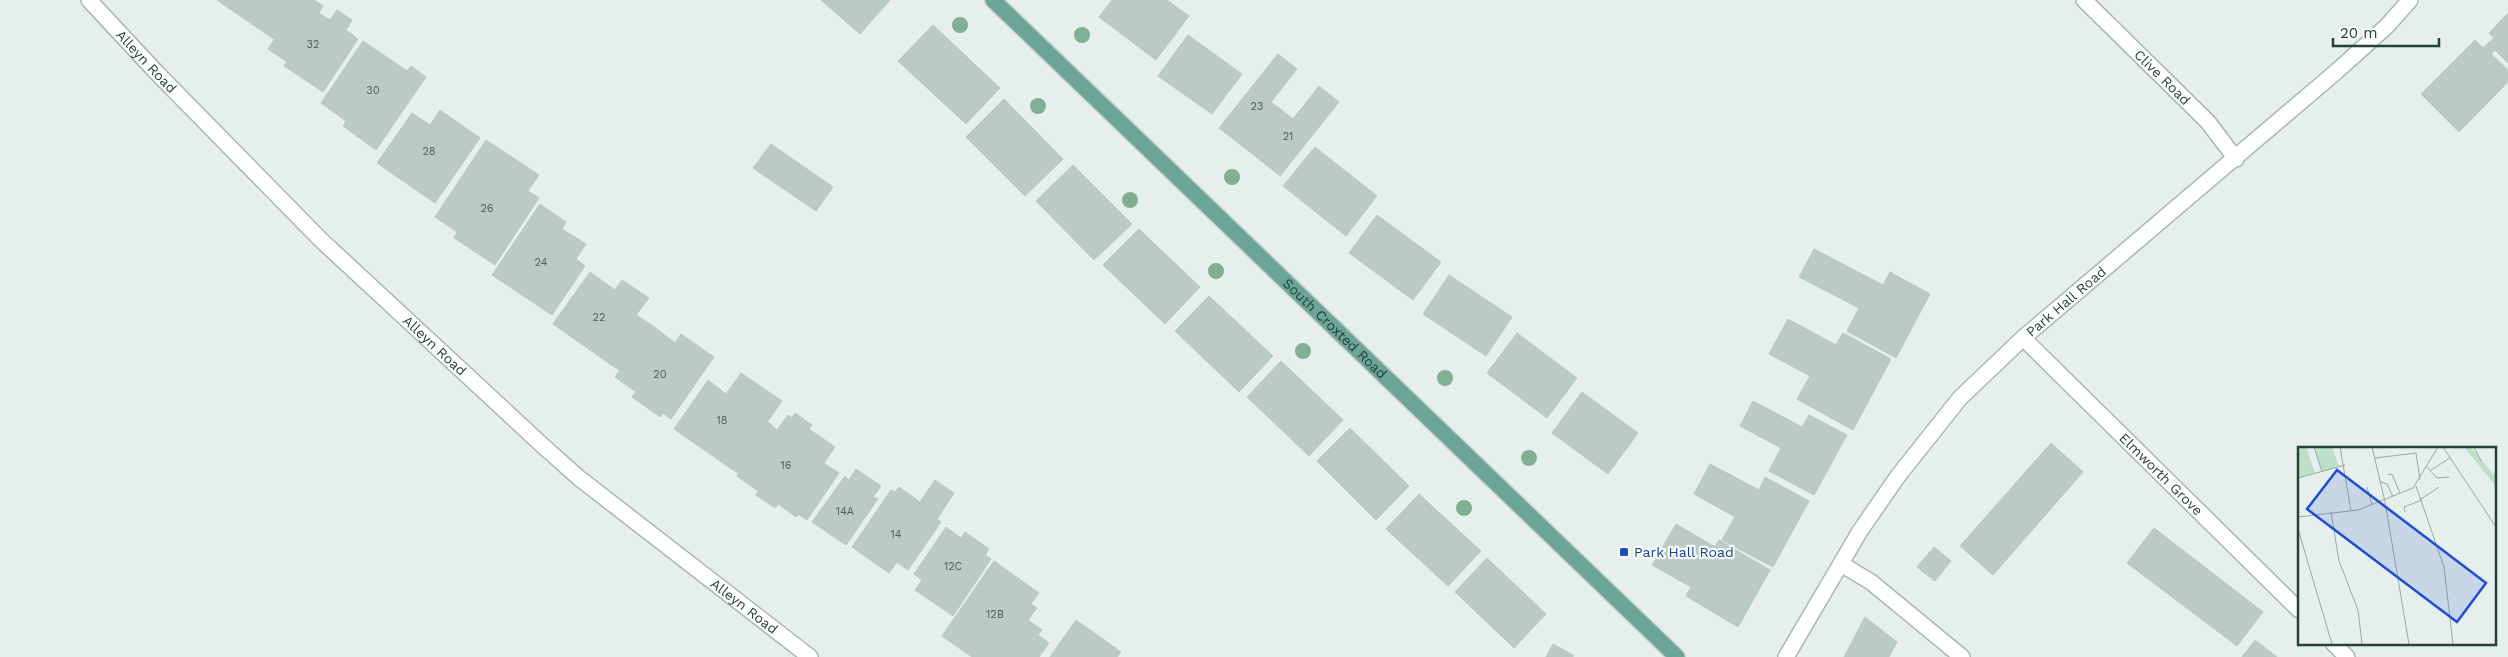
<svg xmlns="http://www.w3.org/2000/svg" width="2508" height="657" font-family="'Work Sans',sans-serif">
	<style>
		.building { fill: #bbcac4; stroke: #b8c9c2 }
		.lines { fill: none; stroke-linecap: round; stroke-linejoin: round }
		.lane-casing { stroke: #a8b8b2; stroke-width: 18 }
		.street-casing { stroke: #a8b8b2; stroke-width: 18 }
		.secondary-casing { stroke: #a4bbb3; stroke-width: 18 }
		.primary-casing { stroke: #c2cac8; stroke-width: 18 }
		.lane { stroke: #fff; stroke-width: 15 }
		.street { stroke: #fff; stroke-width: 15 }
		.secondary { stroke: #fff; stroke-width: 15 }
		.primary { stroke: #6aa596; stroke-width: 15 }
		.tree { fill: #80af93 }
		.transit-dot { fill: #1a4fb4; stroke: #f7fbf9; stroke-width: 2 }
		.labels { text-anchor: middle; stroke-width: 4.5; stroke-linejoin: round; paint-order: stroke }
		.number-label { font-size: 11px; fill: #4a645c }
		.street-label { font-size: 14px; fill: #24423a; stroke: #f7fbf9 }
		.transit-label { font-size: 14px; fill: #164399; stroke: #f7fbf9; text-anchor: start }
		.inset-road { fill: none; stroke: #98aaa4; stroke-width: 1 }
		.view { fill: #1d4ed8; fill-opacity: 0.15; stroke: #1d4ed8; stroke-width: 2.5 }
		.inset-edge { fill: none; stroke: #24423a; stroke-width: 2.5 }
	</style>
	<rect width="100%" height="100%" fill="#e6efeb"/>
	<path class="building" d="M217 0H300L293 11 284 5 265 33Z
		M300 0H314L323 6 319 13 330 20 337 10 352 20 346 30 358 39 323 92 284 66 287 62 268 49Z
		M821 0H890L860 34Z
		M1112 0H1167L1189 16 1156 60 1099 17Z
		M284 5 293 11 274 39 265 33Z
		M2508 13V63L2495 50 2491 54 2508 70V82L2459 132 2421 94 2475 40 2483 48 2494 38 2489 33Z
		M933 25 1000 88 966 124 898 61Z
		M1188 35 1242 74 1212 114 1158 76Z
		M363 41 407 71 411 66 426 77 376 150 343 126 346 121 321 103Z
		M1278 54 1297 69 1271 102 1283 111 1250 152 1219 128Z
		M1319 86 1339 102 1280 176 1250 152 1283 111 1293 119Z
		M1004 99 1063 159 1025 196 966 137Z
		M440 110 480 138 435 203 377 163 412 113 430 125Z
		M486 140 539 175 528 191 539 198 495 265 454 238 457 232 435 217Z
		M771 144 833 187 816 211 753 168Z
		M1315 147 1377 196 1346 236 1283 186Z
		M1073 165 1132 224 1094 260 1036 201Z
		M540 204 566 222 562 229 586 244 576 259 585 266 552 315 492 275Z
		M1377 215 1441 262 1413 300 1349 253Z
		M1139 229 1200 287 1165 324 1103 265Z
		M1814 249 1883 285 1890 272 1930 294 1896 358 1847 331 1859 308 1799 277Z
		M590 272 615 290 622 280 649 298 636 315 641 318 610 364 553 324Z
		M1449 275 1512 317 1486 356 1423 314Z
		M1209 296 1273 356 1239 392 1175 331Z
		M641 318 653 326 621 371 610 364Z
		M1788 319 1836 345 1843 333 1891 359 1853 430 1797 399 1810 376 1769 354Z
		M653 326 675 343 681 334 714 357 671 419 663 413 660 417 632 397 636 392 615 377Z
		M1517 333 1577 378 1547 418 1487 373Z
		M1281 361 1343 420 1309 456 1247 397Z
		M741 373 782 401 768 421 764 419 730 468 674 429 708 380 726 394Z
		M1582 392 1638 433 1608 474 1552 433Z
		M1753 401 1802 427 1809 415 1847 435 1814 495 1769 471 1781 448 1740 426Z
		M795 413 812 425 809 429 835 447 824 463 831 468 796 517 778 504 775 508 756 495 758 491 737 476 772 426 777 430 788 415 792 418Z
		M764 419 772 425 738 473 730 468Z
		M1350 428 1409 486 1376 520 1317 461Z
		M2051 443 2083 472 1993 575 1960 546Z
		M1710 464 1759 490 1765 477 1809 501 1773 567 1722 540 1735 517 1694 494Z
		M831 468 839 473 807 520 798 514Z
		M856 469 881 486 873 497 878 499 846 545 812 522 845 476 849 480Z
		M935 480 954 493 937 519 941 522 908 570 897 562 889 573 852 547 891 490 895 492 899 487 920 502Z
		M1419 494 1481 551 1448 586 1386 529Z
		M1676 524 1715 547 1719 540 1770 570 1738 627 1686 596 1691 587 1652 565Z
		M946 527 961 538 965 532 989 549 985 555 991 559 953 616 915 590 922 580 914 574Z
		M2154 528 2263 612 2237 646 2127 563Z
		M1934 547 1951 561 1935 581 1917 567Z
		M1487 558 1546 614 1514 648 1455 592Z
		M994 561 1039 593 1031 604 1037 608 1028 620 1042 630 1038 635 1049 643 1039 657H972L942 636Z
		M1865 617 1897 642 1889 657H1844Z
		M1076 620 1121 652 1117 657H1050Z
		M2255 640 2277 657H2242Z
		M1553 644 1573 655V657H1546Z"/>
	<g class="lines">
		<g class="lane-casing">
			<path id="lane" d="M1841 564 1871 582 1962 657"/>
		</g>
		<g class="street-casing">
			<g id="street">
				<path id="s1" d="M89 0 157 73 321 240 542 445 579 478 810 657"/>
				<path id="s2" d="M2084 0 2208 122 2236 159"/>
				<path id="s3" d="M2023 338 2299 610"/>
				<path d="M2333 643 2347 657"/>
			</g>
		</g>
		<g class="secondary-casing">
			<g id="secondary">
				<path id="s4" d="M1786 657 1860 531 1898 476 1960 398 2023 338 2337 71 2387 26 2410 0"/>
			</g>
		</g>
		<g class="primary-casing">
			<g id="primary">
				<path id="s5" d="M993 0 1677 657"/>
			</g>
		</g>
		<use href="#lane" class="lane"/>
		<use href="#street" class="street"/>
		<use href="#secondary" class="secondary"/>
		<use href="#primary" class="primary"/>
	</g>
	<g class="tree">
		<circle cx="960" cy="25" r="8"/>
		<circle cx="1082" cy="35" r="8"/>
		<circle cx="1038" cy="106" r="8"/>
		<circle cx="1232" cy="177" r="8"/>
		<circle cx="1130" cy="200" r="8"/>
		<circle cx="1216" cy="271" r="8"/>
		<circle cx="1303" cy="351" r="8"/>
		<circle cx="1445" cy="378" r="8"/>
		<circle cx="1529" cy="458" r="8"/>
		<circle cx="1464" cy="508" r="8"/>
	</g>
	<rect class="transit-dot" x="1619" y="547" width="10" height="10" rx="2.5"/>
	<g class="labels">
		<g class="number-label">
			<text x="313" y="48">32</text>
			<text x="373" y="94">30</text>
			<text x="1257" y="110">23</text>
			<text x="1288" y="140">21</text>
			<text x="429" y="155">28</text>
			<text x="487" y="212">26</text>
			<text x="541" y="266">24</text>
			<text x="599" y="321">22</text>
			<text x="660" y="378">20</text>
			<text x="722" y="424">18</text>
			<text x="786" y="469">16</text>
			<text x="845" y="515">14A</text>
			<text x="896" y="538">14</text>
			<text x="953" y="570">12C</text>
			<text x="995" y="618">12B</text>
		</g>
		<g class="street-label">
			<text dy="5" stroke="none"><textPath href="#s1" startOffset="84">Alleyn Road</textPath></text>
			<text dy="5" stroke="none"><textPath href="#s2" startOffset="110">Clive Road</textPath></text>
			<text dy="5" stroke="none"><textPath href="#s4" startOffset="456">Park Hall Road</textPath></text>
			<text dy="5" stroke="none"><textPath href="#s5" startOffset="474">South Croxted Road</textPath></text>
			<text dy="5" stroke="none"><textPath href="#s1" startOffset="489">Alleyn Road</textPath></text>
			<text dy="5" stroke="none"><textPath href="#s3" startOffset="194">Elmworth Grove</textPath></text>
			<text dy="5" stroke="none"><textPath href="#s1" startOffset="894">Alleyn Road</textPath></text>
		</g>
		<g class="transit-label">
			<text x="1634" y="557">Park Hall Road</text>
		</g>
	</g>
	<g transform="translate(2298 447)">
		<rect width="198" height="198" fill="#e6efeb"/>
		<path d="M0 0H8L17 26 0 31ZM16 0H34L41 19 24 25ZM166 0H173L195 27 197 25V38Z" fill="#bfe0c8"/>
		<path class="inset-road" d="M16 0 24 25M42 0 53 64M74 0 87 55 111 197M145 0 198 80M176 0 183 14M77 11 118 6 122 33M129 20 139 31 151 30M133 23 152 11M90 28 94 27 102 46M0 31 47 18M83 35 89 37 95 50M118 39 146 120 155 197M69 40 74 58M123 52 141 40M33 65 41 114 60 163 64 197M107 65 106 60 124 53M0 70 60 63 115 41 140 0M0 82 34 197"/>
		<path class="view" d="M39 23 188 136 159 175 9 62Z"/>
		<rect width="198" height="198" class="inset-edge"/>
	</g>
	<path d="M2333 38v8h106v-8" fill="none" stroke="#24423a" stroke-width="2.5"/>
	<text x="2340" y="38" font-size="15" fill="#24423a" stroke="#f7fbf9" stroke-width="4" paint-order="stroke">20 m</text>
</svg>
